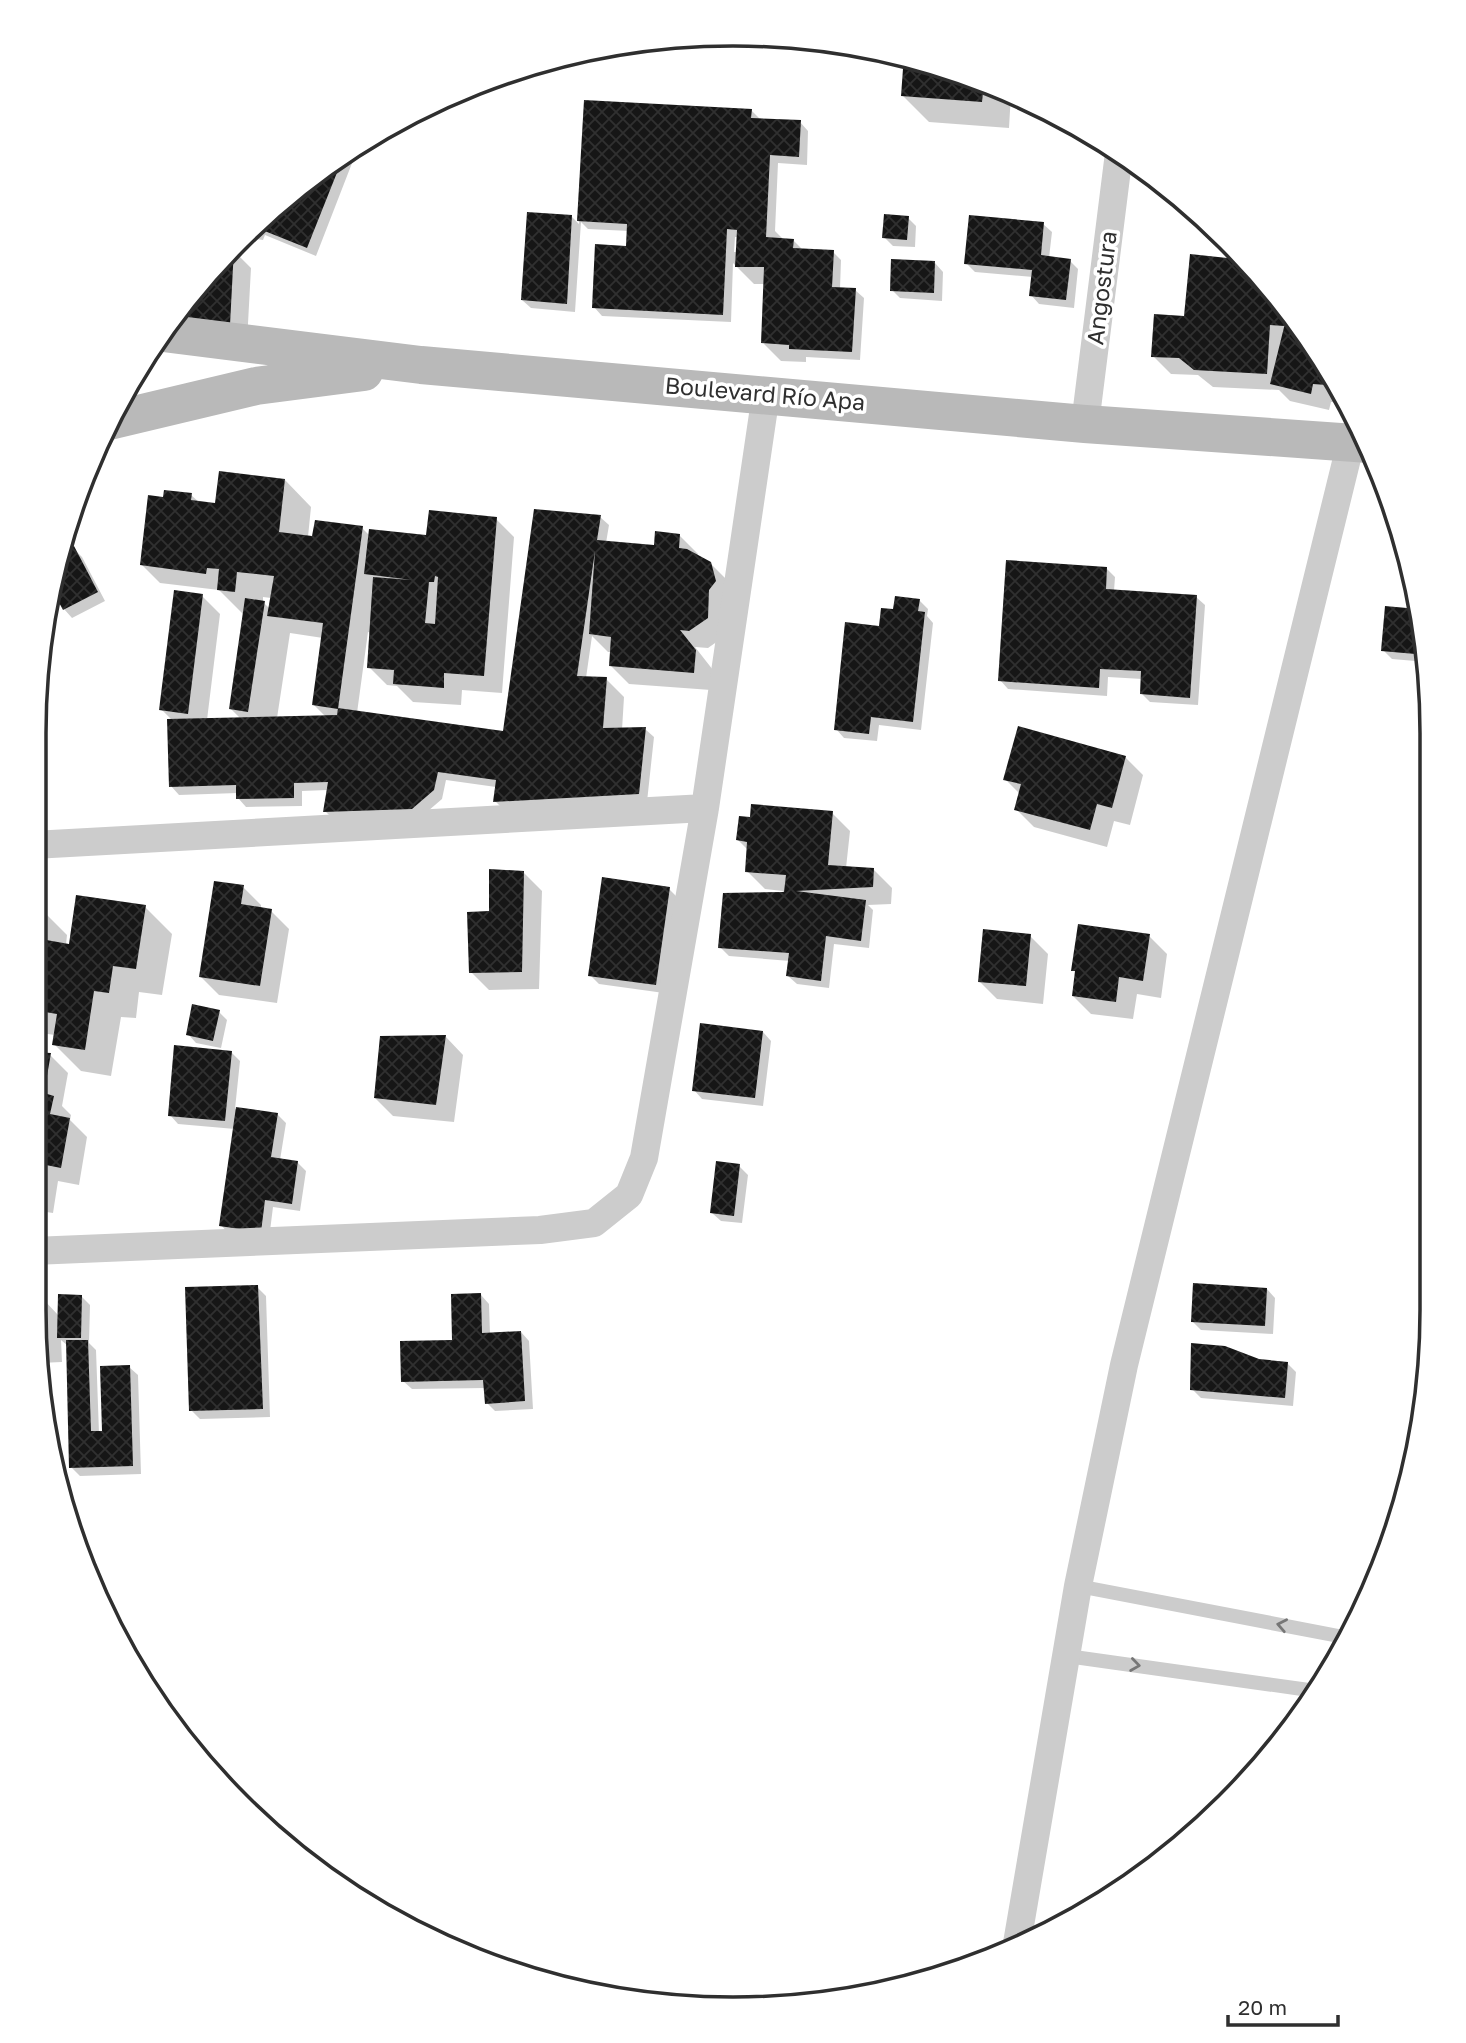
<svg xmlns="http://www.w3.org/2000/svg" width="1466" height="2043" font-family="'Golos Text',sans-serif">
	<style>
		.shadow { fill: #0003; fill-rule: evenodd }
		.building { fill: url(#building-cross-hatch); fill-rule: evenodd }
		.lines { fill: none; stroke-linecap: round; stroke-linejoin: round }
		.service { stroke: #ccc; stroke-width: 14 }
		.minor { stroke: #ccc; stroke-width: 28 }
		.secondary { stroke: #b9b9b9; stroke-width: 38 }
		.oneway { stroke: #767676 }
		.labels { text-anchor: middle; stroke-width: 7; stroke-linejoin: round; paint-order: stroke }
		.street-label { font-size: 23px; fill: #2f2f2f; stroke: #fff }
		.rim { fill: none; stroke: #2f2f2f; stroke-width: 3.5 }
	</style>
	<defs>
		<pattern id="building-cross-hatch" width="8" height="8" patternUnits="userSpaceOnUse" patternTransform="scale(1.75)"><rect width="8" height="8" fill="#161616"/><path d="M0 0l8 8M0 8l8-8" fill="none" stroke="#303030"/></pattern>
	</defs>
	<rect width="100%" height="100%" fill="#fff"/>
	<path class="shadow" d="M914 57 1011 94 1009 128 929 122 902 95Z
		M585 102 751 110 761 120 800 122 808 131 807 165 778 163 775 231 784 240H793L803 250 833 252 841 260 840 289 855 290 864 298 860 360 806 357V362L781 361 763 343 765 284H754L733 263 731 322 602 316 594 307 628 248 629 231 588 229 581 222 575 312 531 308 522 300 572 217 579 224ZM735 237H738L737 252H734Z
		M348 152 354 158 316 256 265 235 263 240 242 237 272 207Z
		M908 218 916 226 915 247 893 246 884 237Z
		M1043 224 1052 232 1049 258 1070 261 1078 269 1074 308 1039 304 1031 295 1033 277 975 272 966 263Z
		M1220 235 1259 272 1339 383 1349 403 1331 402 1329 410 1290 401 1279 390 1213 387 1198 375 1171 374 1153 356 1185 318 1246 261Z
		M229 250H233L251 268 247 342 186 300 207 272Z
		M935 263 943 272 942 301 900 298 892 290Z
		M285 480 311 507 308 537 362 528 370 536 428 537 496 519 514 537 502 693 462 690 461 705 413 702 397 686 387 685 369 667 371 633 368 632 357 713 504 733 600 517 609 525 606 543 655 547 680 536 698 554 697 556 710 563 729 582 725 636 708 648 695 647 713 670 711 690 629 684 611 666 612 652H608L592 636 586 678 606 679 624 697 622 730 645 729 654 737 647 802 503 809 495 801 496 787 446 780 442 799 421 817 333 819 325 811 328 790 302 791V806L246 807 238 798V793L179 795 171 786 172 720 161 709 202 596 220 614 207 720 241 719 231 709 244 615 219 590 160 583 142 565 164 499 191 495 200 503 216 505ZM263 597 271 598 270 609 263 602ZM290 633 323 638 313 704 326 717 277 718Z
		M73 548 82 557 105 601 72 618 64 609 50 584 59 556Z
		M1106 568 1115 577 1114 591 1196 597 1205 605 1198 705 1150 702 1142 694V679L1108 677 1107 696 1008 689 1000 680Z
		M919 600 928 609 927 616 933 623 921 730 879 725 877 741 844 738 836 729 881 628 895 611Z
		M1386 608 1419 611 1427 641V662L1392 659 1383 650Z
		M1125 757 1143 775 1130 825 1114 821 1107 847 1034 827 1016 809 1020 794 1005 779Z
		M832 813 850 831 846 868 874 870 892 888 891 904 868 905 873 910 869 948 834 944 829 988 797 984 788 976 790 961 729 956 720 947 782 893 783 891 765 889 747 871 748 850 738 840Z
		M524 873 542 891 539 989 489 990 471 972 490 913Z
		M243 887 261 905V909L271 911 289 929 277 1003 219 995 201 977Z
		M669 889 677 897 664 993 599 984 590 975Z
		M33 907 41 909 67 935 66 945 71 946 145 907 172 934 162 995 139 992 136 1018 121 1017 111 1076 81 1071 54 1044 55 1035 33 1032Z
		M1030 936 1048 954 1043 1004 997 999 979 981Z
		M1149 936 1167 954 1161 998 1137 994 1133 1019 1091 1014 1073 996 1077 973 1073 970Z
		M219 1012 227 1020 221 1048 196 1043 188 1034Z
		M763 1032 771 1041 763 1106 702 1099 694 1090Z
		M446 1037 463 1055 454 1122 393 1116 375 1098Z
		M231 1052 240 1061 235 1109 277 1114 286 1123 280 1160 297 1162 306 1171 300 1211 273 1207 269 1239 229 1234 221 1225 235 1129 178 1124 170 1115Z
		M33 1054 50 1055 68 1073 62 1106 71 1115 70 1120 87 1137 79 1185 58 1181 53 1213 33 1210V1198L43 1200 44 1196 33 1194Z
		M739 1166 748 1175 742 1223 721 1221 712 1213Z
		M257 1287 266 1296 270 1417 200 1419 191 1410Z
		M1267 1289 1275 1298 1273 1334 1201 1330 1192 1321Z
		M481 1295 489 1304 490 1334 521 1332 529 1341 533 1409 495 1411 487 1403 486 1388 412 1389 403 1381 454 1342Z
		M82 1297 90 1305 89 1343 96 1350 99 1433H103L129 1367 138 1375 141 1474 80 1476 71 1467 68 1346 61 1340 62 1362 40 1363 33 1300 43 1299 59 1316Z
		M1287 1363 1296 1372 1293 1406 1201 1398 1192 1389Z"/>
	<path class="building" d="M904 55 914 57 984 83 982 102 901 96Z
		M584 100 752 109 751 118 801 120 799 157 770 155 766 237 794 239 793 248 834 250 832 287 856 288 852 352 789 349V345L761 343 764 267H735L737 230 727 229 723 315 592 308 595 244 626 246 627 224 577 221Z
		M344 155 307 248 252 226 272 207Z
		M527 212 572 215 567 304 521 300Z
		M884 214 909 216 907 240 882 238Z
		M969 215 1044 222 1041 255 1071 259 1066 300 1029 296 1032 270 964 264Z
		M231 248H234L230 325 183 323 184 303 207 272Z
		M1190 254 1246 260 1259 272 1286 309 1284 326 1270 325 1267 374 1194 370 1179 358 1151 357 1154 314 1184 316Z
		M891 259 935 261 934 293 890 291Z
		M1288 311 1339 383 1340 386 1313 384 1311 394 1270 384Z
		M219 471 285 479 279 532 312 536 315 520 363 526 338 709 312 705 323 623 267 616 274 576 237 572 235 592 217 590 219 569 207 568 206 574 140 565 148 495 163 497 164 490 192 493 191 500 215 503Z
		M534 509 601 515 597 540 654 545 655 531 680 534 679 548 687 549 711 562 716 581 709 590 708 618 689 631 680 630 696 650 694 673 609 666 611 637 589 634 595 551 577 676 607 677 603 728 646 727 639 794 493 802 496 780 438 772 434 790 412 809 323 812 328 782 294 783V798L236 799V785L169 787 167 719 337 715 338 708 503 731Z
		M429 510 497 517 484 676 444 673V688L393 684 394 670 367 668 373 577 412 580 364 574 369 529 426 535ZM435 576 438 577 435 624 425 623 429 582H434Z
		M74 546 98 592 63 610 50 586 60 553Z
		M1006 560 1107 567 1106 589 1197 595 1190 698 1140 694 1141 671 1100 669 1099 688 998 681Z
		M174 590 203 594 188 714 159 710Z
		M895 596 920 599 918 611 925 612 913 722 871 717 869 734 834 730 845 622 879 626 881 608 893 609Z
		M245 598 265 601 248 712 229 709Z
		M1385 606 1418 609 1427 641V655L1381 651Z
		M1018 726 1126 756 1112 808 1097 804 1090 830 1014 810 1021 784 1003 780Z
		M751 804 833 811 828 865 874 868 873 887 796 891 866 900 861 941 826 936 821 981 786 976 789 953 718 948 723 893 784 892 786 875 745 872 747 842 736 840 739 816 750 817Z
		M489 869 524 871 522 972 469 973 467 912 489 911Z
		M602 877 670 887 656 985 588 976Z
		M214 881 244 885 241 904 272 909 260 986 199 977Z
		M76 895 146 905 136 969 113 966 109 993 94 991 85 1050 52 1045 57 1014 33 1010V905L41 907 35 938 69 944Z
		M1078 924 1150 934 1143 981 1119 977 1116 1002 1072 996 1075 971H1071Z
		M983 929 1031 934 1026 986 978 982Z
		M192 1004 220 1010 213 1041 186 1035Z
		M700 1023 763 1031 755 1098 692 1091Z
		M446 1035 436 1105 374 1098 380 1036Z
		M174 1045 232 1051 225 1121 168 1116Z
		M33 1052 51 1053 44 1093 54 1096 50 1114 70 1118 61 1168 41 1164 35 1199Z
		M236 1107 278 1113 271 1157 298 1161 292 1204 265 1200 261 1232 219 1226Z
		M716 1161 740 1164 734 1216 710 1213Z
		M1193 1283 1267 1288 1265 1326 1191 1322Z
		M258 1285 263 1409 189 1411 185 1287Z
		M481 1293 482 1333 521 1331 525 1401 485 1404 483 1380 401 1382 400 1341 452 1340 451 1294Z
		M58 1294 82 1295 81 1338H57Z
		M33 1298H44V1345H38Z
		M66 1340H88L91 1431H102L100 1366 130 1365 133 1466 69 1468Z
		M1191 1343 1225 1346 1259 1359 1288 1362 1285 1398 1190 1390Z"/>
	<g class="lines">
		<path class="service" d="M1078 1586 1349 1638
			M1067 1656 1316 1691"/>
		<path class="minor" d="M1085 424 1119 153
			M33 845 705 808
			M33 1251 540 1230 594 1223 629 1195 644 1158 705 808 766 394
			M1016 1949 1078 1586 1124 1365 1351 442"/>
		<path class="secondary" d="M163 333 421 365 1085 424 1369 444
			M109 421 256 386 364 372"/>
	</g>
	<defs><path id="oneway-chevron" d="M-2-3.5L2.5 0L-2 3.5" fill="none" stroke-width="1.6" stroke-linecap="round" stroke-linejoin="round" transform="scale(1.75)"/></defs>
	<g class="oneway">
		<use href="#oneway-chevron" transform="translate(1282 1625) rotate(-169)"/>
		<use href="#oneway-chevron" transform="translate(1135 1665) rotate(8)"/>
	</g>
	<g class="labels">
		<g class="street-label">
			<text transform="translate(1102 288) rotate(-83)" y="8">Angostura</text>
			<text transform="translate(765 394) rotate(5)" y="8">Boulevard Río Apa</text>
		</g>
	</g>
	<path d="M0 0H1466V2043H0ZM733 46H733A687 687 0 0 1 1420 733V1310A687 687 0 0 1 733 1997H733A687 687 0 0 1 46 1310V733A687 687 0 0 1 733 46Z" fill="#fff" fill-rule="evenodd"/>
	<path class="rim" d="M733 46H733A687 687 0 0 1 1420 733V1310A687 687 0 0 1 733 1997H733A687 687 0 0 1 46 1310V733A687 687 0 0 1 733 46Z"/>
	<path d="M1228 2015v10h110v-10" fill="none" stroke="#2f2f2f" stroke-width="3.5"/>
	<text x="1238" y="2015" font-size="21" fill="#2f2f2f" stroke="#ffffff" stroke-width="5" paint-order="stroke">20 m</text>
</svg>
